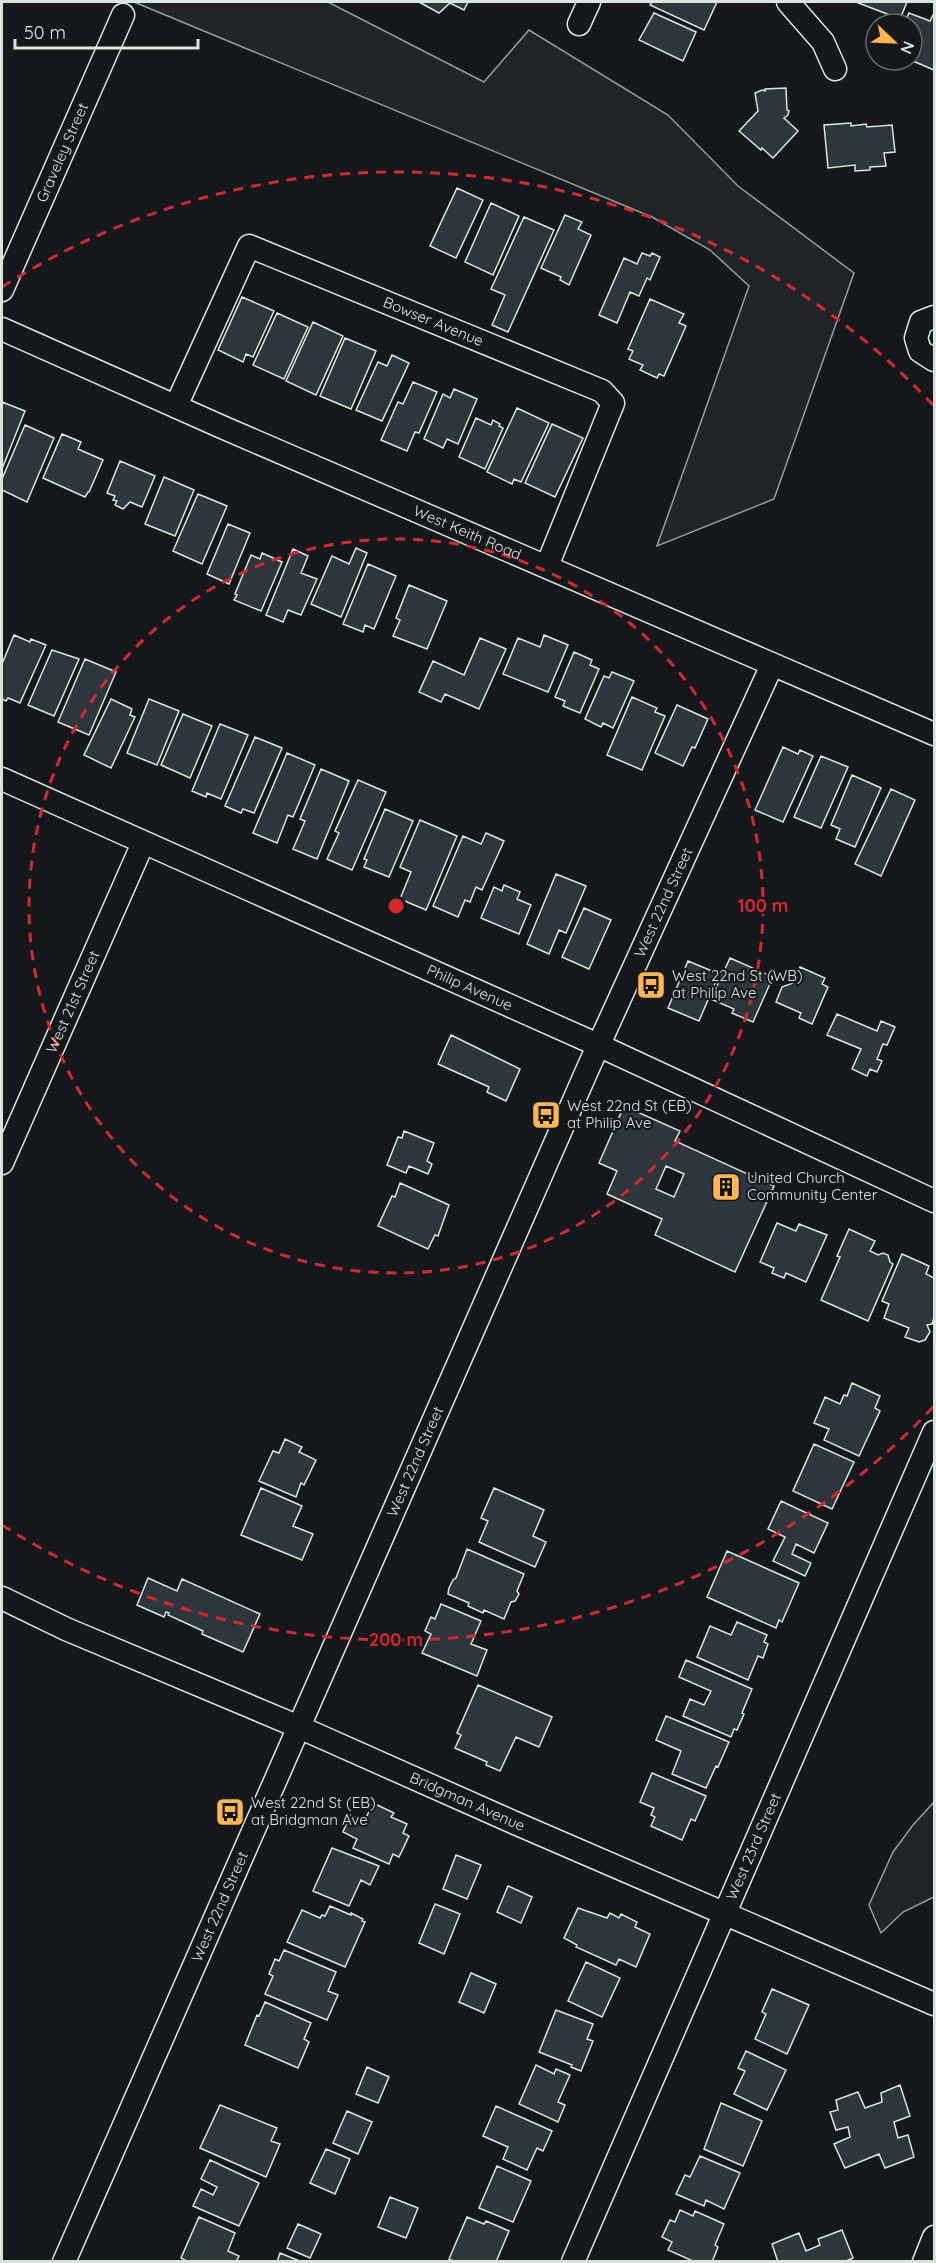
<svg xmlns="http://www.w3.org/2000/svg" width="936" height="2263" font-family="Quicksand,sans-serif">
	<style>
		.green { fill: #202428; stroke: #939e99; stroke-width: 1.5 }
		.building { fill: #2c363c; stroke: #d8e6dc; stroke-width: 1.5; fill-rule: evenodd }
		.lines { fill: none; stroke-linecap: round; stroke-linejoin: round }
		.minor-casing { stroke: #d8e6dc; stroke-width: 25 }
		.minor { stroke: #14181c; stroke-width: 22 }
		.ring { fill: none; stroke: #d62828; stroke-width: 3; stroke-dasharray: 10 8 }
		.labels { text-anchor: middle; stroke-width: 4.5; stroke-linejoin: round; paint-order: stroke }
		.street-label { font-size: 15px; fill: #d8e6dc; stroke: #14181c }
		.poi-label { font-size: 15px; fill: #d8e6dc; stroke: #14181c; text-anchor: start }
		.centre { fill: #d62828; stroke: #14181c; stroke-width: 3 }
		.ring-label { font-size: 18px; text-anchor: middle; font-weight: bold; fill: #d62828; stroke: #14181c; stroke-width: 4.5; stroke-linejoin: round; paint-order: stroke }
	</style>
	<rect width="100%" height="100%" fill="#14181c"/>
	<path class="green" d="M134 2H328L484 82 529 30 668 115 738 186 854 273 774 499 657 546 749 286 710 250 652 217Z
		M934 1802V1897L903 1912 881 1933 869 1905 893 1852 913 1825Z"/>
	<path class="building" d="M419 2H468L464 10 450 3 439 13Z
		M652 2H717L704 30 650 5Z
		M856 2H907L900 19Z
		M654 13 696 32 683 61 639 40Z
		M909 13 930 21 934 13V70L913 61 916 51 912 50V24H904Z
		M786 88 787 110 789 111 788 115 784 118 798 131 773 158 762 148 761 150 739 131 758 111 755 93 762 90 765 91V89Z
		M851 123V126L866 124 867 127 892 125 895 152 884 153 886 166 870 167V170L855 171V165L828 168 824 125Z
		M457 188 483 200 456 258 430 246Z
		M491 203 519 216 493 275 465 262Z
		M565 215 582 222 578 229 591 235 569 285 560 280 561 277 541 268Z
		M524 217 554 230 508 332 492 325 505 295 491 289Z
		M642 253 650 256 652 253 660 257 650 280 647 278 639 296 630 292 617 323 599 315 624 258 637 264Z
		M242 297 274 311 253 357 246 354 243 362 218 350Z
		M650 299 684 314 679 323 686 326 664 376 659 374 657 378 640 370 643 365 629 359 633 351 628 349Z
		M277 313 308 327 284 379 253 365Z
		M313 322 343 336 316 395 286 381Z
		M345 338 376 351 351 409 320 396Z
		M392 355 409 363 382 421 356 410 378 362 387 366Z
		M413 382 437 392 419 433 415 432 407 451 381 440 398 402 403 404Z
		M454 389 477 399 458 444 447 439 443 448 424 439 443 394 450 398Z
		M2 402 25 411 2 469Z
		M517 408 549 423 521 482 514 479 512 484 487 472Z
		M476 418 491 425 493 420 500 424 499 426 503 428 485 469 459 457Z
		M552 424 583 438 555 497 525 483Z
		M25 425 54 438 27 502 2 490V479Z
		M62 434 81 442 78 449 103 460 89 492H88L85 497 43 478Z
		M120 461 155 476 142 507 130 502 123 509 115 505 117 501 113 500 115 496 107 493Z
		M164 477 194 490 175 536 145 524Z
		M198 494 227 506 202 564 173 551Z
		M228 524 250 533 229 584 207 574Z
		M356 548 367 553 341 617 311 604 332 556 349 564Z
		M293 549 308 556 301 573 317 579 301 615 288 610 283 622 266 615Z
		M262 553 282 562 261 611 234 600 237 595 235 594 251 555 260 559Z
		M368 564 396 576 374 629 365 625 363 632 343 624Z
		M409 585 447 601 427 649 393 636 400 620 396 618Z
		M14 635 30 642 31 639 46 645 20 703 8 698 6 701 2 699V664Z
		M544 635 568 645 548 692 503 674 518 638 540 647Z
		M480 638 506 649 479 709 445 694 441 702 419 692 433 661 464 675Z
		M52 650 79 659 54 716 28 705Z
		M574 652 592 660 590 665 599 669 580 713 563 706 565 701 555 697Z
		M85 659 116 672 89 735 58 722Z
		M612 672 634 681 613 728 603 723 601 727 585 719 604 676 609 678Z
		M632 697 657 708 655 712 665 716 642 770 607 755Z
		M111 699 132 709 130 715 135 717 111 768 84 755Z
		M149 699 179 711 157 765 127 753Z
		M677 705 708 719 695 748 692 747 683 766 655 753Z
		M183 714 212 726 190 778 161 765Z
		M220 724 248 735 221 799 207 793 206 797 192 791Z
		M255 737 282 748 254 813 243 809 241 813 225 806Z
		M783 747 798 754 800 750 813 756 783 822 755 810Z
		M287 753 315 765 293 817 288 815 277 843 253 833Z
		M821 756 848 767 821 828 794 817Z
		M321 769 349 781 317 859 293 849 305 821 300 819Z
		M852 775 881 788 855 847 836 839 840 829 831 825Z
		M358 780 386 792 352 870 327 859 339 833 335 831Z
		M891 789 915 800 881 876 855 864Z
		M385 809 413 821 389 877 364 867 367 860 364 859Z
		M420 820 457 836 426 910 400 899 411 872 400 867Z
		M486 833 504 841 482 890 476 887 470 902 465 900 458 917 433 906 463 836 481 844Z
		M556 874 586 886 566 933 559 930 549 954 527 944Z
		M504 885 520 892 517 899 531 905 519 934 481 918 494 887 502 891Z
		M584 908 611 920 589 969 562 957Z
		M730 958 773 977 753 1022 732 1013 734 1009 711 999Z
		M688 961 719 974 699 1021 668 1008Z
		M800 967 825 978 822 984 828 987 812 1024 799 1018 801 1013 776 1002 782 987 793 983Z
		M837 1014 877 1031 881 1021 895 1027 887 1045 883 1044 877 1059 882 1061 877 1072 870 1069 867 1076 852 1069 861 1049 827 1035Z
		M451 1035 520 1069 506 1101 487 1092 489 1087 438 1064Z
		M624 1106 680 1131 675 1141 774 1186 735 1272 655 1235 662 1219 607 1194 617 1171 599 1163ZM666 1166 684 1174 674 1197 656 1189Z
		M404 1131 434 1143 427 1161 432 1164 428 1174 409 1166 406 1173 387 1165 398 1137 402 1138Z
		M400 1183 449 1205 438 1236 435 1235 428 1249 378 1226 392 1196 395 1197Z
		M777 1223 796 1231 799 1224 827 1235 806 1282 786 1273 784 1278 772 1273 774 1268 760 1262Z
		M849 1229 875 1241 870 1251 878 1255 883 1253 888 1255 890 1262 893 1264 868 1321 821 1300 840 1257 837 1256Z
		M902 1254 929 1266 926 1274 934 1278V1318L932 1324 927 1325 930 1332 925 1340 919 1342 905 1337 909 1328 884 1318 889 1304 882 1301Z
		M852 1383 880 1396 875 1408 880 1411 859 1456 824 1440 829 1429 814 1423 825 1397 840 1404 844 1395 847 1396Z
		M285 1439 302 1447 299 1452 316 1460 304 1485 301 1483 296 1497 259 1481 273 1451 279 1453Z
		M814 1444 854 1462 832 1509 793 1491Z
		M261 1488 302 1506 293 1526 313 1534 302 1560 241 1535Z
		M494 1488 544 1510 533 1536 546 1542 535 1567 479 1542 488 1521 481 1518Z
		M781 1501 828 1523 814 1553 796 1544 792 1554 811 1563 805 1576 773 1561 785 1537 768 1529Z
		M467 1549 524 1574 517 1591 519 1594 515 1601 511 1602 504 1619 484 1610 483 1613 468 1606 469 1603 448 1594 449 1588 453 1580 456 1578Z
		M727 1551 799 1583 782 1622 779 1620 776 1628 707 1597Z
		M148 1578 177 1591 182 1579 260 1614 243 1652 202 1634 203 1631 168 1615 169 1613 166 1612 164 1617 137 1605Z
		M441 1604 481 1621 471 1644 487 1650 477 1676 422 1653 431 1634 425 1631 431 1617 435 1619Z
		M737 1622 767 1635 764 1642 768 1644 763 1658 758 1656 748 1680 697 1657 710 1626 731 1635Z
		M686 1660 752 1689 742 1713 744 1714 737 1730 734 1729 731 1737 683 1716 690 1699 704 1705 711 1691 679 1677Z
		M478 1685 552 1717 539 1747 516 1737 500 1771 486 1765 487 1762 455 1748 461 1735 457 1733Z
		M666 1716 729 1742 718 1767 716 1766 706 1788 672 1774 681 1751 656 1740Z
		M652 1773 706 1796 695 1821 691 1819 682 1840 651 1826 655 1817 651 1815 654 1808 640 1802Z
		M373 1803 394 1813 391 1817 407 1824 403 1833 409 1836 399 1857 393 1854 389 1864 353 1848 357 1839 343 1832 350 1815 364 1822Z
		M332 1848 379 1866 370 1885 361 1880 349 1906 313 1891Z
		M456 1855 481 1865 467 1899 443 1889Z
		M508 1886 532 1897 521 1923 497 1912Z
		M435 1904 460 1914 444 1954 419 1943Z
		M330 1906 351 1915V1913L363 1919 362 1921 365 1922 345 1967 287 1942 302 1910 320 1918 322 1915 325 1916Z
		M578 1908 607 1918 610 1913 619 1918 621 1914 637 1922 635 1927 650 1934 636 1967 619 1959 616 1965 576 1947 577 1945 564 1938Z
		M284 1950 336 1972 328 1991 338 1995 327 2020 265 1994 273 1976 269 1974 275 1959 279 1961Z
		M586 1962 620 1978 602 2017 568 2001Z
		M471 1973 496 1984 484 2013 459 2002Z
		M772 1989 809 2005 787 2054 755 2039 766 2014 762 2012Z
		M265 2002 311 2023 304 2039 309 2042 298 2068 245 2045 257 2015 259 2016Z
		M556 2010 593 2024 587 2039 593 2041 581 2071 571 2067 572 2065 539 2052Z
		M746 2051 786 2070 767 2110 734 2094 745 2071 738 2068Z
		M536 2065 554 2074 556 2069 570 2075 558 2102 565 2105 558 2122 519 2104Z
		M367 2067 389 2077 378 2103 356 2094Z
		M900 2085 910 2116 894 2122 898 2138 908 2135 914 2157 885 2168 879 2154 845 2168 834 2144 850 2137 848 2127 836 2130 830 2112 838 2110 836 2100 858 2092 865 2108 882 2102 881 2093Z
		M721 2103 762 2121 743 2166 704 2149Z
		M220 2105 277 2128 271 2141 280 2144 266 2177 200 2148Z
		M496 2106 552 2131 543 2151 537 2148 527 2170 503 2159 508 2147 483 2136Z
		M347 2111 372 2122 358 2154 333 2143Z
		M326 2149 350 2159 335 2194 310 2183Z
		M700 2156 740 2173 724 2209 706 2200 704 2206 676 2194 685 2175 690 2177Z
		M210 2160 259 2183 239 2226 193 2206 201 2189 213 2195 217 2187 201 2179Z
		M497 2166 531 2181 513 2222 479 2208Z
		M390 2197 418 2208 406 2238 378 2227Z
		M680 2210 693 2216 695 2211 724 2224 715 2245 718 2247 712 2262H695L668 2250 672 2242 662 2237 670 2220 675 2222Z
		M199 2217 235 2233 228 2251 239 2256 236 2262H189L181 2258Z
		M467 2217 484 2224 486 2221 509 2231 496 2262H456L449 2259Z
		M298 2224 321 2234 310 2258 287 2248Z
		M842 2230 853 2258 844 2262H778L772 2244 799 2233 806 2251 820 2245 818 2239Z
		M280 2253 302 2262H277Z"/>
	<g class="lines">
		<g class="minor-casing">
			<g id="minor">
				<path d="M788 2 823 42 835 69"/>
				<path d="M579 24 589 2"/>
				<path id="s1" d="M2 290 123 15"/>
				<path d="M934 317 921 322 916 338 920 351 934 360"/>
				<path id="s2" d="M2 329 222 427 934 734"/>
				<path id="s3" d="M176 406 249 246 602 391 613 403 547 566"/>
				<path id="s4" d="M2 779 598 1045 934 1201"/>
				<path id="s5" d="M2 1163 143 843"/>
				<path id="s6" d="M2 1598 66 1629 299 1727 515 1823 934 2004"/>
				<path id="s7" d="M64 2262 589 1066 772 665"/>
				<path id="s8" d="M573 2262 934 1432"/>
				<path d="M924 2262 934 2237"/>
			</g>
		</g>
		<use href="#minor" class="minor"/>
	</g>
	<g class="ring">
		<circle cx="396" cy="906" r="367"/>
		<path d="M933 1407A734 734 0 0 1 2 1525M2 287A734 734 0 0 1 933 405"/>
	</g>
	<defs>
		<g id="bus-square" transform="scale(1.5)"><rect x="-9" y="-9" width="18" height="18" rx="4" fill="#ffb74d" stroke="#14181c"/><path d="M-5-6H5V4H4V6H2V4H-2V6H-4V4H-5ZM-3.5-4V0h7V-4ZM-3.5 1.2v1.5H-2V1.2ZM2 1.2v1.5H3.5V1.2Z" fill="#111"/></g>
		<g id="building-square" transform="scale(1.5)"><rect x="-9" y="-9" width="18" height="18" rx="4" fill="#ffb74d" stroke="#14181c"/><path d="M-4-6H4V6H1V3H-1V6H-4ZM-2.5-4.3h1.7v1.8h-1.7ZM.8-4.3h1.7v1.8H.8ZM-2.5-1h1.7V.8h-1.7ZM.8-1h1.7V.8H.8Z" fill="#111"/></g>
	</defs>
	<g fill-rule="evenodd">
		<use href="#bus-square" x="651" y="985"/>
		<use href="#bus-square" x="546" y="1115"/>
		<use href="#building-square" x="726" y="1187"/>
		<use href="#bus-square" x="230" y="1812"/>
	</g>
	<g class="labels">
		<g class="street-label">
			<text dy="5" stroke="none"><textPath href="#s1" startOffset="150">Graveley Street</textPath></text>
			<text dy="5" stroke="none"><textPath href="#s3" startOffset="375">Bowser Avenue</textPath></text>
			<text dy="5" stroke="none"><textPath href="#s2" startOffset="508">West Keith Road</textPath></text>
			<text dy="5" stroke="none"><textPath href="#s7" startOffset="1486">West 22nd Street</textPath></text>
			<text dy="5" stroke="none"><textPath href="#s4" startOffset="512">Philip Avenue</textPath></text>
			<text dy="5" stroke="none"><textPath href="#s5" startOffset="176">West 21st Street</textPath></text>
			<text dy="5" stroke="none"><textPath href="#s7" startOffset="874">West 22nd Street</textPath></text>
			<text dy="5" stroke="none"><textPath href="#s6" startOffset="508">Bridgman Avenue</textPath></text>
			<text dy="5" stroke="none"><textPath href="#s8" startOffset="453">West 23rd Street</textPath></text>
			<text dy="5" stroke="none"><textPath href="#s7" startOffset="388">West 22nd Street</textPath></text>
		</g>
		<g class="poi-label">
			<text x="672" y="981">West 22nd St (WB)<tspan x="672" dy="17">at Philip Ave</tspan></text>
			<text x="567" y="1111">West 22nd St (EB)<tspan x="567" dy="17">at Philip Ave</tspan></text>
			<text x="747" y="1183">United Church<tspan x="747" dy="17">Community Center</tspan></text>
			<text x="251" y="1808">West 22nd St (EB)<tspan x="251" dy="17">at Bridgman Ave</tspan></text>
		</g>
	</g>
	<circle cx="396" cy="906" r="9" class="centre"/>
	<g class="ring-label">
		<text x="763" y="912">100 m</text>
		<text x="396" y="1646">200 m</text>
	</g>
	<rect width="936" height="2263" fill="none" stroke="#d8e6dc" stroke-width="6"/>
	<g transform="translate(894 42) rotate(113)"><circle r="28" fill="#14181c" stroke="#626a69" stroke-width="1.5"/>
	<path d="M0-4.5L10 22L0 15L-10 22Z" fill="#ffb74d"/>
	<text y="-9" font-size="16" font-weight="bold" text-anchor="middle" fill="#d8e6dc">N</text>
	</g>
	<path d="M15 39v9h183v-9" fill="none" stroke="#d8e6dc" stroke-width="3"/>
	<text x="24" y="39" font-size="18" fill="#d8e6dc" stroke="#14181c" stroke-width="4.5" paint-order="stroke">50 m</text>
</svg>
